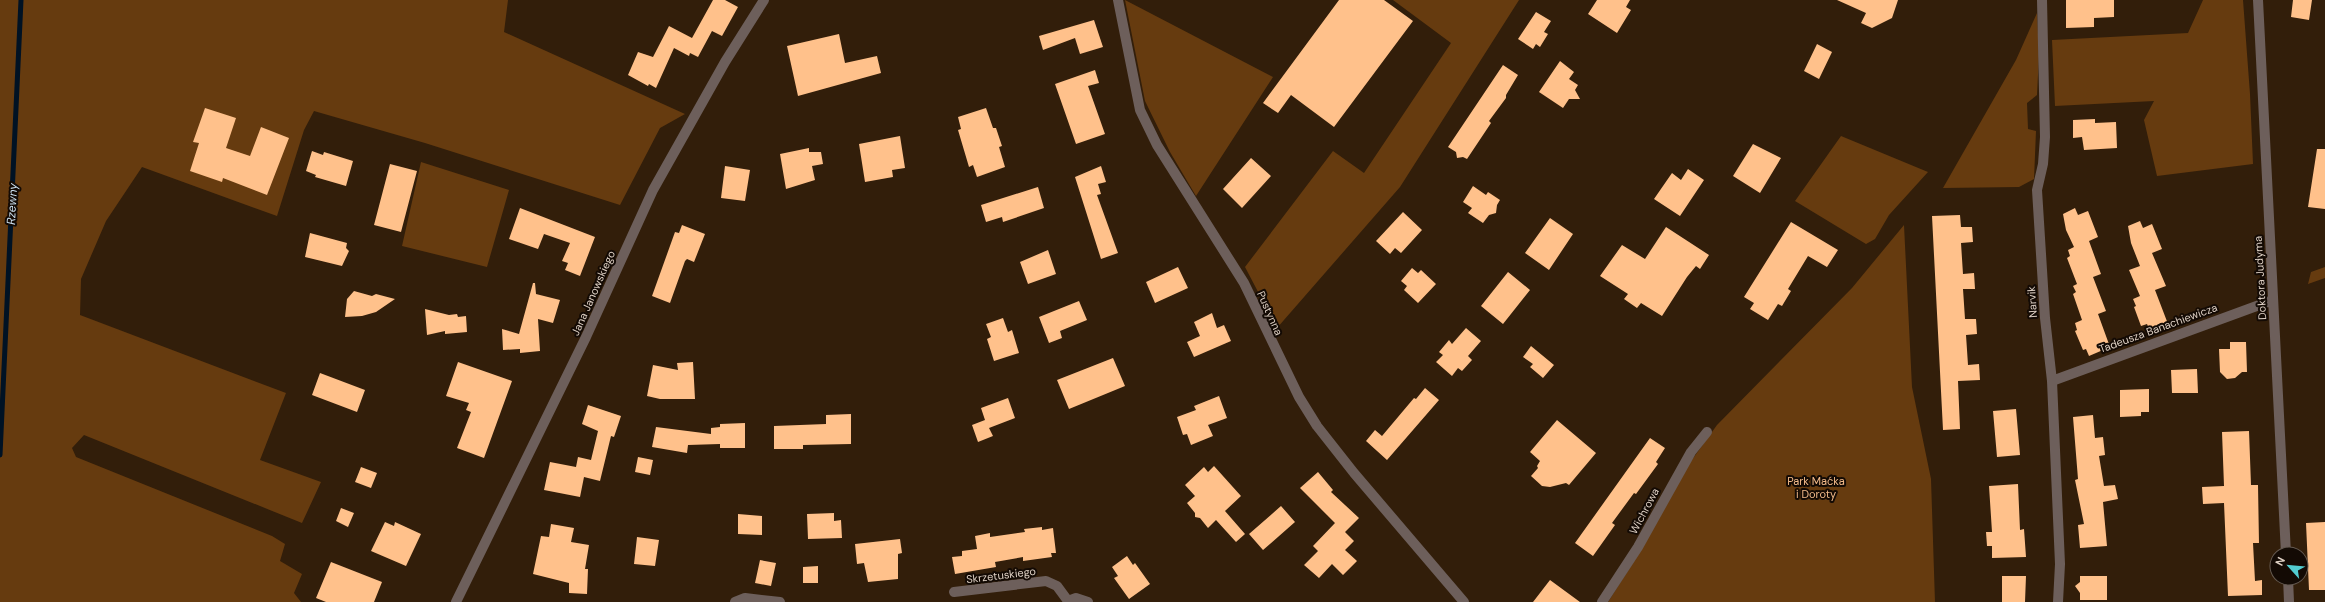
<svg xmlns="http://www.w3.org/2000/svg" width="2325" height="602" font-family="'DM Sans',sans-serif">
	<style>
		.green { fill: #663b0f }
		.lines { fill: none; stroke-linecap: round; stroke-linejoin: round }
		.stream { stroke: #001224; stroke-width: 5 }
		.building { fill: #ffc18b }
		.minor { stroke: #6d5f5b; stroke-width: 10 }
		.labels { text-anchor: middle; stroke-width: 4; stroke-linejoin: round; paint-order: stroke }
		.street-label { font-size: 11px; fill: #dfd1c5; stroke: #130a04 }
		.park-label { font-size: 11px; fill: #f3ba89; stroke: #130a04 }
		.water-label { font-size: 12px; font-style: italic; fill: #cbdfef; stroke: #130a04 }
	</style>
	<rect width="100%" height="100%" fill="#321e0a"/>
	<path class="green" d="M0 0H508L504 32 685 114 660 128 620 205 425 143 314 111 304 130 277 216 142 167 106 221 81 279 80 315 286 393 260 460 321 482 302 523 84 435 72 448 76 457 272 536 285 544 280 561 302 574 294 593 301 602H0Z
		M1125 0 1273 77 1196 196 1170 152 1145 101Z
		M1393 0H1519L1400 187 1277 328 1245 267 1333 151 1364 173 1451 43Z
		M2203 0H2243L2250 94 2253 164 2157 176 2144 120 2154 101 2055 106 2052 40 2188 33Z
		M2037 13 2039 55 2037 95 2027 103 2028 129 2036 131 2034 179 2019 187 1943 188 2016 60Z
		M1841 136 1928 172 1889 215 1875 239 1866 244 1795 201Z
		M421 162 509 190 487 267 402 246Z
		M1904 225 1912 387 1931 479 1935 602H1608L1643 547 1681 475 1717 425 1852 288Z
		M2325 267V278L2308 284 2311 272Z"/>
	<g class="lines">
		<path class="stream" d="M0 455 21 0"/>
	</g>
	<path class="building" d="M713 0H725L738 7 722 36 712 31 698 57 690 53 689 56 674 48 656 88 649 84 648 86 628 75 638 52 653 57 669 26 692 38Z
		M1339 0H1384L1413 21 1334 127 1291 95 1278 113 1263 103Z
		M1597 0H1630L1626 7 1631 10 1617 33 1588 14Z
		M1837 0H1898L1892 18 1872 28 1861 23 1866 13Z
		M2066 0H2114V17L2094 18V27L2066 28Z
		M2293 0H2312L2309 20 2291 17Z
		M1536 12 1551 21 1544 32 1548 34 1540 47 1536 44 1533 49 1518 39Z
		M1094 20 1103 47 1080 54 1075 38 1043 50 1039 36Z
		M839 34 845 63 877 56 881 73 798 96 787 46Z
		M1817 44 1832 52 1819 79 1804 71Z
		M1560 61 1574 72 1569 79 1578 85 1575 90 1580 99H1569L1563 108 1539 92Z
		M1503 65 1518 75 1506 95V98L1489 121 1491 123 1467 159 1463 157 1457 158 1456 152 1448 147Z
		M1095 70 1099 83 1088 86 1105 134 1076 144 1055 84Z
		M205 108 236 118 226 148 250 156 261 127 289 138 267 195 223 178 222 182 190 171 199 143 193 142Z
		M986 108 993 128H996L1002 146 999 147 1005 167 977 177 973 165 969 167 958 130 961 129 958 117Z
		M2095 119V123L2116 122 2117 148 2084 150 2082 137 2073 138V120Z
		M900 136 905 168 892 170 893 177 865 182 859 144Z
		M1753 144 1781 158 1760 193 1733 176Z
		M809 148V152H821L823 164 812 166 815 180 786 189 780 154Z
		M2317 149H2325V209L2308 207Z
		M312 151 323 155 324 152 353 161 346 186 315 177 316 175 306 171Z
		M1251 158 1271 176 1242 208 1223 189Z
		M390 164 417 171 401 232 374 225Z
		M725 166 750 170 745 201 721 198Z
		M1101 166 1106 182 1098 184 1101 194 1097 195 1118 253 1101 259 1075 177Z
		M1688 169 1704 180 1680 216 1654 199 1672 173 1681 180Z
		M1473 186 1486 195 1488 192 1500 200 1497 205 1496 213 1489 215 1483 223 1468 213 1472 208 1463 202Z
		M1038 187 1044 208 1003 222 1002 217 986 222 981 205Z
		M520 208 595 237 580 276 565 270 568 263 562 261 570 243 544 234 538 249 509 239Z
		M2075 208 2078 215 2088 211 2098 237 2089 241 2101 274 2093 277 2106 311 2098 314 2110 347 2089 356 2086 349 2083 350 2075 331 2077 330 2075 323 2082 320 2073 294 2076 292 2073 286 2077 284 2067 258 2070 256 2068 250 2074 247 2066 230 2063 214Z
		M1403 212 1422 230 1401 253 1395 248 1390 254 1376 241Z
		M1960 215 1961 227H1972L1973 242 1961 243 1963 274 1974 273 1975 289H1963L1965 319H1976L1977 334 1966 335 1968 365 1979 364 1980 380 1958 381 1960 429 1943 430 1932 216Z
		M1550 218 1573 234 1549 270 1525 253Z
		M2140 221 2143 228 2152 224 2162 249 2152 253 2166 286 2155 290 2168 324 2150 331 2147 324 2141 326 2134 307 2136 306 2133 299 2140 296 2129 270 2140 266 2131 243 2128 226Z
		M1791 222 1838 250 1827 267 1808 256 1788 289 1791 291 1782 306 1778 304 1768 320 1750 309 1754 303 1744 297Z
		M682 225 705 234 694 262 687 259 685 261 670 303 652 296 675 232 679 233Z
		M1666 227 1709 255 1700 269 1696 266 1687 277 1662 316 1641 303 1637 308 1624 299 1628 294 1600 276 1622 245 1645 259Z
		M310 233 347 243 346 248 349 251 342 266 305 257Z
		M1048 250 1056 274 1028 284 1020 262Z
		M1178 267 1188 288 1155 303 1146 282Z
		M1412 268 1418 273 1421 270 1436 284 1418 303 1404 290 1407 286 1401 281Z
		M1508 272 1530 290 1503 324 1481 306Z
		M533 283H535L536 294 560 300 553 323 538 319 540 351 520 353V349L503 350 502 329 519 334Z
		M354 291 372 296 376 294 395 299 376 312 362 316 345 317 347 299Z
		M1079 301 1087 320 1060 331 1062 338 1049 343 1039 317Z
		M425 309 449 315 457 314 458 317 466 316 467 332 445 334V331L427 335Z
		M1212 313 1217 328 1224 325 1231 341 1194 357 1187 342 1200 336 1194 322Z
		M1003 318 1008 332 1012 330 1019 353 994 361 987 339 991 337 986 324Z
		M1466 328 1481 341 1468 356 1472 360 1462 371 1458 368 1452 376 1436 362 1443 355 1439 352 1449 340 1452 344Z
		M2230 342H2246L2247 372H2242L2235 378 2227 379 2220 372 2219 349H2230Z
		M1531 346 1554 365 1543 378 1530 367 1533 364 1523 357Z
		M1113 358 1125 386 1069 409 1057 380Z
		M458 362 512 381 484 458 457 448 471 412 466 410 469 403 446 396Z
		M693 362 695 399H660L647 396 653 365 678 370 677 363Z
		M2197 369 2198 393H2172L2171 370Z
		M320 373 365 390 357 412 312 395Z
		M1425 388 1439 400 1387 460 1366 441 1375 430 1382 436 1414 398 1416 399Z
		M2149 389V412H2141V416L2120 417V390Z
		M1219 396 1227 418 1208 425 1213 436 1191 445 1187 434 1183 435 1177 417 1196 410 1194 406Z
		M1008 398 1015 418 989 428 993 436 978 442 972 425 985 420 981 408Z
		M588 405 621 416 614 437 611 436 600 481 584 477 580 497 544 490 550 462 576 467 578 457 591 460 598 431 582 424Z
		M2016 409 2020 455 1997 457 1993 411Z
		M851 414V444L803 445V449H774V426L826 424V415Z
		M2093 415 2095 438 2103 437 2105 455 2099 456 2104 486 2115 485 2118 499 2103 502 2107 546 2080 548 2078 525 2084 524 2075 480 2078 479 2073 417Z
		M1557 420 1596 453 1569 485 1566 483 1550 487 1542 486 1531 476 1538 468 1537 466 1540 461 1530 452Z
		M745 423V448H720V444L688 445 687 453 652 447 656 427 711 434V428L720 427V424Z
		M2249 431 2251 485H2258L2259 543H2253L2255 581 2262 580V595L2228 596 2224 503 2203 504 2202 487 2224 486 2222 432Z
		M1650 438 1665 448 1656 462 1658 464 1636 494 1634 493 1612 523 1615 525 1593 556 1575 543Z
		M638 457 653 460 650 475 635 472Z
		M1214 466 1241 496 1225 511 1245 534 1236 542 1216 520 1208 528 1200 518 1195 517V513L1187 503 1195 496 1185 485 1204 467 1208 472Z
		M361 467 377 473 371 488 355 482Z
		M1318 472 1333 490 1331 492 1359 518 1345 532 1354 541 1345 550 1357 561 1343 575 1332 564 1319 578 1304 565 1318 551 1313 546 1335 523 1300 488Z
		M2018 484 2020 530 2024 529 2026 557 1992 558V546H1987L1986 532H1992L1989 486Z
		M1281 506 1295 522 1263 550 1249 534Z
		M341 508 354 513 348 527 336 521Z
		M834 513V521L841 520 842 538 808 539 807 514Z
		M738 514 762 516V535L738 534Z
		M385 522 394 526 395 522 421 534 406 566 371 551Z
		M2325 522V590H2309L2306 523Z
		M551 524 574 528 571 542 589 545 585 569H588L587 594 569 593V583L533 574 541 536 549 537Z
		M1042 527V530L1053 528 1056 553H1051L1052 557 1023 561V557L995 562 996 567 955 574 952 557 962 556V551L977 549 975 536 990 533V537L1025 532 1024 529Z
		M637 537 659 540 655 566 634 564Z
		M900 539 902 553 898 554V579L868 582 864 563 857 564 855 544Z
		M1127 556 1133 565 1135 563 1150 584 1129 599 1114 578 1118 576 1112 567Z
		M760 560 776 563 771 586 755 583Z
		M331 562 382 582 374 602H326L316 598Z
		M818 566V583H803V567Z
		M2002 576H2026L2025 602H2002Z
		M2080 576H2107V600H2080V593L2075 586 2080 582Z
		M1550 580 1580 602H1533Z"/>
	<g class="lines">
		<path class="minor" d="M1118 0 1140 110 1157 145 1244 283 1299 397 1317 426 1354 473 1464 602
			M2042 0 2045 137 2043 164 2037 190 2045 318 2052 381 2060 564 2058 602
			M2258 0 2286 554
			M2052 381 2273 300
			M2288 578 2289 602
			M954 592 1046 581 1057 586 1068 601 1076 598 1088 602
			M456 602 586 337 653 190 725 62 764 0
			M735 602 745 598 780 602
			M1602 602 1638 547 1691 452 1707 432"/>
	</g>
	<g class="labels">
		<g class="street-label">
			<text transform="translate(2260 278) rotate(-93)" y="4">Doktora Judyma</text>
			<text transform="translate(593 293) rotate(-66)" y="4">Jana Janowskiego</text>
			<text transform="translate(2032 302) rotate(-94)" y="4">Narvik</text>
			<text transform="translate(1270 313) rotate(66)" y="4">Pustynna</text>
			<text transform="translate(2158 328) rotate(-20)" y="4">Tadeusza Banachiewicza</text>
			<text transform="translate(1644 511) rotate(-62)" y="4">Wichrowa</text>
			<text transform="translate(1001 575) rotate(-7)" y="4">Skrzetuskiego</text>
		</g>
		<g class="park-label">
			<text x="1816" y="485">Park Maćka<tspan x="1816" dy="13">i Doroty</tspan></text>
		</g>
		<g class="water-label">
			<text transform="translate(12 204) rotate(-87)" y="4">Rzewny</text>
		</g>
	</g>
	<g transform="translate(2289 566) rotate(297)"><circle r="19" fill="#130a04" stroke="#655a51"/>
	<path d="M0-3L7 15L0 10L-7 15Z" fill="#52ccd0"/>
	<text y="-6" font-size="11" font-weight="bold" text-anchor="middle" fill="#dfd1c5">N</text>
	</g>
</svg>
